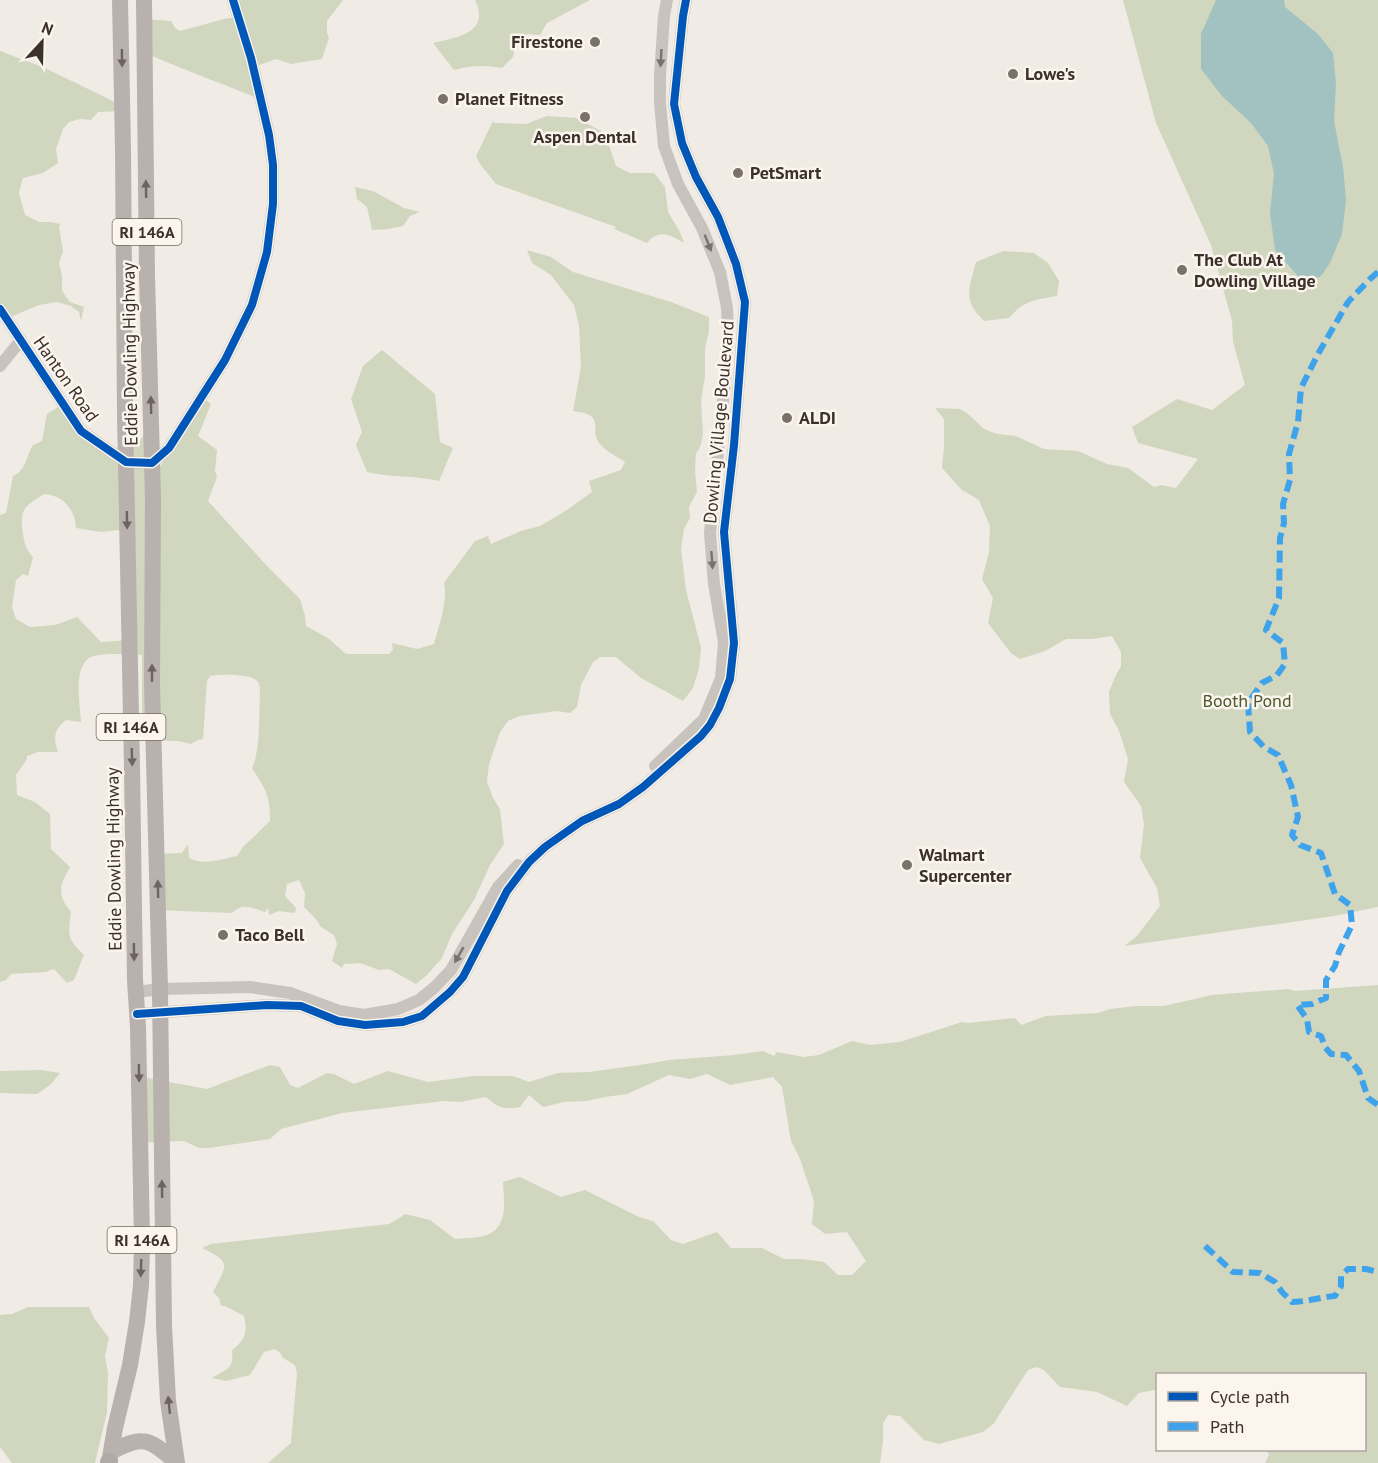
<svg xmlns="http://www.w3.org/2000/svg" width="1378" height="1463" font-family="'PT Sans',sans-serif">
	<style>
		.green { fill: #d1d6bf; fill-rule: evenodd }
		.water { fill: #a1c2c1 }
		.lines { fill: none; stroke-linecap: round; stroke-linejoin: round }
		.minor { stroke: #c9c3be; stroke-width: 12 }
		.major { stroke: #b8b1ad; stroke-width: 16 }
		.highway { stroke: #afaaa4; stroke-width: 18 }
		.quiet { stroke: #3fa3eb; stroke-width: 6; stroke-dasharray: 12 6; stroke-linecap: butt }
		.cycleway-casing { stroke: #fbf5ee; stroke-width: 11 }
		.cycleway { stroke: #0057b8; stroke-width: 8 }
		.oneway { fill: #6d645f }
		.oneway2 { fill: #7b726d }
		.poi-dot { fill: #7a716c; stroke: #fbf5ee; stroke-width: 2 }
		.labels { text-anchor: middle; stroke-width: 5; stroke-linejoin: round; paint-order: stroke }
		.shield { fill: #fbf5ee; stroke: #756b66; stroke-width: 1.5 }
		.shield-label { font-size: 16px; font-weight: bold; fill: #3b302b }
		.poi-label { font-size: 18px; font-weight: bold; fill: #3b302b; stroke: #fbf5ee; text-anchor: start }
		.street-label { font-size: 18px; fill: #3b302b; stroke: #fbf5ee }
		.park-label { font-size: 18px; fill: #4a5a2e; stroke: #fbf5ee }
	</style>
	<rect width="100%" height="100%" fill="#f0ebe5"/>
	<path class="green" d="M234 0H343L327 21V33L329 38 322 59 291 64 276 59 251 68 257 98C220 83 182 69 145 53V19L171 21 175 28 180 31 228 18H234Z
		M475 0H590L547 23 540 35 528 34 516 42 513 57 502 68C483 65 472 65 454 70L433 43C457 37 491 33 475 0Z
		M1123 0H1378V907L1334 916 1124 946 1136 937 1160 906 1157 888 1140 858 1144 824 1141 806 1124 782 1128 759 1119 731 1110 714 1109 692 1115 677 1121 666V652L1112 636 1092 639H1066L1045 651 1020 659 1011 653 988 623 993 598 982 579 989 552 990 526 979 500 962 490 942 468 944 446V419L935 408 960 409 968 414 984 429 997 434 1016 436 1044 449 1078 451 1107 464 1128 468 1154 487 1162 485 1176 488 1198 459 1138 443 1132 427 1177 399 1212 410 1245 385 1233 342 1232 321 1211 245 1156 123Z
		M0 51 45 68 123 106 121 111 98 112 91 120 80 119 69 122 63 129 56 149 58 163 43 173 23 178 19 193 25 215 39 222H51L60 224 59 228 63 251 59 263 62 276V291L70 302 84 307 81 321 79 312 71 306 57 302 39 305 6 319 0 309Z
		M547 116 576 118 605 133 616 166 630 173H654L665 187 668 212 680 232 684 243C671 235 659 228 647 243L614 229 616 227 496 184 480 164 476 156 493 121 494 123 526 124Z
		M355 187 373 191 404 208 420 212 410 216 403 226 388 229 372 230 367 207 357 199Z
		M527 250 551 257 573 272 671 302 709 317V331L705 348V376L701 401 703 433 701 444 698 451 696 453 695 471 697 492 689 507 690 518 684 529 681 549 686 590 701 648 699 668 693 688 683 701 641 678 616 657H600L593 662 581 685 577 707 570 713 557 711 520 716 508 721 500 732 489 764 487 782 493 798 500 809 504 844 490 865 474 900 452 934 442 958 427 975 416 984 389 969 379 970 360 963 344 964 342 968 332 961 337 944 334 935 321 927 316 919 304 907 305 893 299 880 287 884 285 896 296 908 295 913 279 911 269 915 268 908 265 912C252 908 243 902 232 913L156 910V854L182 853 188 844 189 858C203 866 222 859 237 856L243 847 270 821C270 795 266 790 252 768 261 750 259 710 260 688 259 684 259 682 256 680 249 674 219 674 210 676L207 681 203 739 198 740 191 744 178 741 142 740V655C130 654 104 653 94 656 72 661 80 705 81 722L66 720C54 729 53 738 58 752H38L27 756V759L16 775 17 795 35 802 50 814 51 849 70 867C59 886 57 895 71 912 68 935 67 939 84 955L74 980 67 983 54 969 45 972 11 974 6 980 0 982V515L6 513 13 476C26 471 26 456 33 445L42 441 47 414 58 407C74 434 95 446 122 462L128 444H138L149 426 158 472 180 425 202 397 211 404 198 436 217 450 215 471 217 477 208 501 266 565 300 599 305 616 306 626 328 638 346 654H389L393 650 392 643 417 649 434 644C439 625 448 602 444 583L475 541 488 536 491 544 521 531 540 526 564 512 592 492 589 481 621 470 625 462C618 457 607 452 601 445 587 430 609 415 573 411L581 367 579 326 574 305 551 275 532 263ZM44 494C63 495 75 509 76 528L101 532 127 529 129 640 101 642 77 617 55 625 30 627 16 619 12 607 16 580 23 574 28 576 33 557C25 547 25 546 23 534 19 509 24 507 44 494Z
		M1003 251 1034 253 1048 263 1059 281 1057 296C1035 300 1024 300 1009 318L984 321C962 300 969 289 976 262Z
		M382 350 435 394 440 442 453 448 439 481C415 475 390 478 367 472L356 445 362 432 351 399 363 366Z
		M1378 985V1463H1265L1269 1455 1267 1450H1364V1374H1158L1157 1392 1155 1390 1139 1393 1127 1406 1097 1392 1060 1387 1044 1370 1037 1367 1028 1370 994 1423 983 1432 939 1444 924 1440 900 1416 888 1415 883 1423V1440L880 1463H268L291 1443 297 1373 295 1365 283 1358 280 1353 275 1349 264 1352 250 1375 226 1381 212 1378C228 1368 234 1369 232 1350 245 1340 248 1332 244 1316L225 1306H221L219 1298 213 1292C227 1265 232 1262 202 1248L211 1244 389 1224 398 1219 405 1214 430 1220 455 1239C464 1238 475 1238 484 1236 509 1229 504 1202 503 1182L520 1177 561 1197 585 1190 639 1217 653 1221 671 1240 683 1244 717 1232 731 1248H762L784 1259H802L824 1262 838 1275H852L866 1261 847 1232 825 1234 812 1224 814 1201 800 1159 791 1141 782 1087 773 1077 730 1085 707 1074 690 1079 669 1075 627 1094 605 1097 586 1101 564 1102 543 1107 529 1095 520 1107C503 1110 499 1108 486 1097L460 1102 444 1101 342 1113 281 1129 270 1139 209 1148H199L184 1141 138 1143 137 1076 207 1089 270 1065 280 1067 290 1085 298 1088 327 1073 334 1074 354 1084 388 1071 428 1082 474 1076H513L529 1082 558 1073 589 1072 640 1065 669 1060 734 1055 763 1051 774 1056 777 1052 804 1057 819 1055 852 1041 870 1045 900 1042 962 1022 968 1023 1015 1018 1021 1025 1046 1016 1098 1013 1110 1009 1137 1006H1164L1212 995 1288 989 1295 991Z
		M41 1070 60 1073 50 1085 37 1094 0 1093V1071Z
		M28 1307H89L94 1318 109 1338 105 1356 108 1373 107 1412 95 1463H12L0 1447V1315L12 1314Z"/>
	<path class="water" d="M1216 0H1284L1285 7 1318 34 1333 53 1336 83 1334 121 1343 167 1346 200 1342 234 1330 263 1321 276 1305 284 1275 250 1270 213 1274 174 1268 146 1251 123 1222 96 1201 69V34Z"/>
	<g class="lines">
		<path class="minor" d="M0 309 81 431 126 462 152 463 169 448 225 360 252 305 267 252 273 204V165L269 135 251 58 233 0
			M0 366 21 340
			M655 766 704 719 721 678 724 643 714 584 710 533 725 381 728 334 727 308 720 272 702 228 678 184 664 146 660 103V76L664 16 667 0
			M136 992 160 989 250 987 290 993 339 1011 364 1015 398 1009 419 1000 435 987 451 970 498 887 518 865
			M137 1014 267 1005 301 1006 338 1021 365 1025 403 1022 422 1016 450 992 463 977 507 891 529 862 545 847 582 821 619 804 643 787 701 736 710 725 719 708 730 679 734 643 724 532 734 445 745 302 736 264 718 217 696 177 682 143 674 104 683 16 686 0"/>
		<path class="major" d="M144 0 147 276 153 498 152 683 160 989 164 1326 168 1401 177 1463
			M111 1452C144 1434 149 1439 177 1463
			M109 1463 115 1428 130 1365 137 1322 141 1285 142 1243 138 1027 135 980 132 768 125 414 123 148 120 0"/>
		<path class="highway" d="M109 1463V1462"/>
		<path class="quiet" d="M1378 272 1370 279 1348 302 1318 354 1301 388 1298 422 1289 454 1290 480 1283 504 1284 523 1280 538 1279 598 1266 630 1283 643 1285 664 1277 675 1262 683 1248 703 1250 732 1264 747 1278 755 1291 785 1298 817 1292 835 1300 845 1321 853 1335 894 1350 905 1352 925 1339 952 1335 966 1326 980V998L1312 1004 1297 1005 1307 1019 1309 1032 1321 1036 1325 1047 1331 1054 1346 1055 1359 1071 1368 1098 1378 1105
			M1205 1246 1233 1272 1260 1273 1275 1282 1282 1292 1292 1302C1306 1302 1320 1297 1335 1296L1341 1286V1276L1348 1269H1366L1378 1272"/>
		<g class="cycleway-casing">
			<path id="cycleway" d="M0 309 81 431 126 462 152 463 169 448 225 360 252 305 267 252 273 204V165L269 135 251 58 233 0
				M137 1014 267 1005 301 1006 338 1021 365 1025 403 1022 422 1016 450 992 463 977 507 891 529 862 545 847 582 821 619 804 643 787 701 736 710 725 719 708 730 679 734 643 724 532 734 445 745 302 736 264 718 217 696 177 682 143 674 104 683 16 686 0"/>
		</g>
		<use href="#cycleway" class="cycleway"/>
	</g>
	<defs><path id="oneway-solid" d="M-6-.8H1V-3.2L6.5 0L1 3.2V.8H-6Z" transform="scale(1.5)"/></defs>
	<g class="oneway">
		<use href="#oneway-solid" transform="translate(122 58) rotate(89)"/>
		<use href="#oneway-solid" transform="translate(146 189) rotate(-91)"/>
		<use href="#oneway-solid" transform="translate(151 405) rotate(-91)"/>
		<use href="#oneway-solid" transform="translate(127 520) rotate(89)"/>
		<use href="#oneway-solid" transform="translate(152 673) rotate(-90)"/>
		<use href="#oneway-solid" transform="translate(132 757) rotate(88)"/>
		<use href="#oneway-solid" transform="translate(158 889) rotate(-91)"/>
		<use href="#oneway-solid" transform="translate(134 952) rotate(89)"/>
		<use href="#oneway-solid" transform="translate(139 1073) rotate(89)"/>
		<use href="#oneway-solid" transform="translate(162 1189) rotate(-91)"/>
		<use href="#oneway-solid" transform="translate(141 1268) rotate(92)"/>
		<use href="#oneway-solid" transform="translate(169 1405) rotate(-96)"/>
	</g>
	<g class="oneway2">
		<use href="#oneway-solid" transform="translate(661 58) rotate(93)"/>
		<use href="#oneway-solid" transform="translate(708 243) rotate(68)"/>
		<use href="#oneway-solid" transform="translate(712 560) rotate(86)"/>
		<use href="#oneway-solid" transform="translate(459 955) rotate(120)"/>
	</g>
	<g class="poi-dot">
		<circle cx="595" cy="42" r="6"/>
		<circle cx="1013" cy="74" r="6"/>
		<circle cx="443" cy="99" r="6"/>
		<circle cx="585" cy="117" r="6"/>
		<circle cx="738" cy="173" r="6"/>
		<circle cx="1182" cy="270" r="6"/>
		<circle cx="787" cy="418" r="6"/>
		<circle cx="907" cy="865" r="6"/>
		<circle cx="223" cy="935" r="6"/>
	</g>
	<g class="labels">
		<g class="shield">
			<rect x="112.5" y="219" width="69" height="26" rx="4.5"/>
			<rect x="96.5" y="714" width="69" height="26" rx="4.5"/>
			<rect x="107.5" y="1227" width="69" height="26" rx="4.5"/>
		</g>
		<g class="shield-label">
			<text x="147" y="238">RI 146A</text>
			<text x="131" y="733">RI 146A</text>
			<text x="142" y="1246">RI 146A</text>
		</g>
		<g class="poi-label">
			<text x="583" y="48" text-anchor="end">Firestone</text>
			<text x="1025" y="80">Lowe's</text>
			<text x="455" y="105">Planet Fitness</text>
			<text x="585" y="143" text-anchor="middle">Aspen Dental</text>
			<text x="750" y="179">PetSmart</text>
			<text x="1194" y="266">The Club At<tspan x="1194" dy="21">Dowling Village</tspan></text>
			<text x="799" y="424">ALDI</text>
			<text x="919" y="861">Walmart<tspan x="919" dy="21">Supercenter</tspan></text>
			<text x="235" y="941">Taco Bell</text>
		</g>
		<g class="street-label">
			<text transform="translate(130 354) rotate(-91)" y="6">Eddie Dowling Highway</text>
			<text transform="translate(66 379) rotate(55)" y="6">Hanton Road</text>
			<text transform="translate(719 422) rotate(-85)" y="6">Dowling Village Boulevard</text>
			<text transform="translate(114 859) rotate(-91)" y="6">Eddie Dowling Highway</text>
		</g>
		<g class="park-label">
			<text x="1247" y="707">Booth Pond</text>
		</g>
	</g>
	<rect x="1156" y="1373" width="210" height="78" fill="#fbf5ee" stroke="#aea6a0" stroke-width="1.5"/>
	<rect x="1168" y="1392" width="30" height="9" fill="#0057b8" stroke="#aea6a0" stroke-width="1.5"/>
	<text x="1210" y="1403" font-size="18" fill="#3b302b">Cycle path</text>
	<rect x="1168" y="1422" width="30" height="9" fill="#3fa3eb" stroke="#aea6a0" stroke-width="1.5"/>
	<text x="1210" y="1433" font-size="18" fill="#3b302b">Path</text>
	<g transform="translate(42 42) rotate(22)" stroke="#fbf5ee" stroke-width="4.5" paint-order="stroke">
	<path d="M0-4.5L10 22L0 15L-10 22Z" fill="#3b302b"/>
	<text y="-9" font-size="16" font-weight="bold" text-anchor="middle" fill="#3b302b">N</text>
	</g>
</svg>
